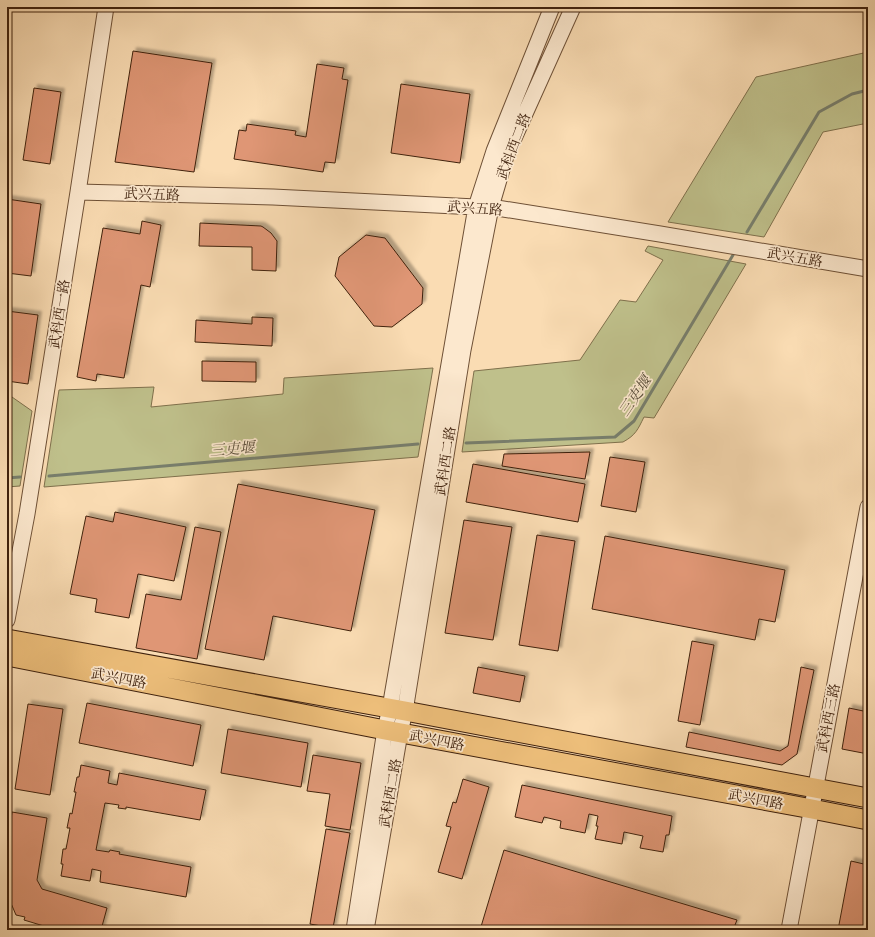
<svg xmlns="http://www.w3.org/2000/svg" width="875" height="937" font-family="'Gentium Book Plus','Noto Serif SC',serif">
	<style>
		.green { fill: #bfc08b; stroke: #7f704c }
		.lines { fill: none; stroke-linecap: round; stroke-linejoin: round }
		.stream { stroke: #787e6c; stroke-width: 3 }
		.building { fill: #df9675; stroke: #3f210d; filter: url(#shadow) }
		.minor-casing { stroke: #6e5036; stroke-width: 17 }
		.major-casing { stroke: #3f210d; stroke-width: 21 }
		.minor { stroke: #fce8ce; stroke-width: 15 }
		.major { stroke: #edbe7a; stroke-width: 19 }
		.labels { text-anchor: middle; stroke-width: 3.5; stroke-linejoin: round; paint-order: stroke }
		.street-label { font-size: 14px; fill: #3f210d; stroke: #fce8ce }
		.water-label { font-size: 15px; font-style: italic; fill: #5c503c; stroke: #fce8ce }
	</style>
	<defs>
		<filter id="shadow"><feDropShadow dx="3.5" dy="-3.5" stdDeviation="1" flood-color="#0004"/></filter>
	</defs>
	<rect width="100%" height="100%" fill="#fadcb3"/>
	<filter id="stains"><feTurbulence type="fractalNoise" baseFrequency=".005" numOctaves="4"/><feColorMatrix values="0 0 0 0 .2 0 0 0 0 .09 0 0 0 0 .02 0 0 0 .5 -.17"/></filter>
	<radialGradient id="worn" r=".72"><stop offset=".6" stop-color="#630" stop-opacity="0"/><stop offset="1" stop-color="#630" stop-opacity=".3"/></radialGradient>
	<path class="green" d="M868 52V123L823 132 764 237 668 222 756 77Z
		M648 246 746 264 654 418 644 417C638 429 636 435 623 442L462 452 474 371 580 360 620 300 636 302 663 260 645 251Z
		M433 368 418 457 44 487 59 390 154 387 151 407 283 394 284 378Z
		M7 397H12L32 411 20 486 7 487Z"/>
	<g class="lines">
		<path class="stream" d="M747 232 819 112 852 94 868 90
			M466 443 615 437 634 421 733 255
			M49 476 418 444
			M7 478 20 477"/>
	</g>
	<path class="building" d="M133 51 212 63 194 172 115 162Z
		M317 64 344 68 342 79 348 80 335 163 325 162 323 172 234 159 239 130 246 131 247 124 296 131 295 135 306 137Z
		M401 84 470 94 460 163 391 153Z
		M34 88 61 92 50 164 23 160Z
		M7 199 41 204 31 276 7 273Z
		M142 221 161 225 150 287 141 285 124 378 97 374 96 381 77 377 103 228 140 234Z
		M200 223 261 226 263 227 271 233 277 241 276 271 252 270V247L199 246Z
		M366 235 385 238 423 288 422 304 392 327 374 326 335 276 339 257Z
		M7 311 38 315 28 384 7 381Z
		M252 317 273 318 272 346 195 342 196 320 252 324Z
		M202 361 256 362V382L202 381Z
		M590 452 585 479 502 466 504 454Z
		M610 457 645 462 636 512 601 506Z
		M473 464 585 484 578 522 466 502Z
		M238 484 375 510 351 631 273 616 264 660 205 649Z
		M115 512 186 527 174 581 138 574 129 618 95 612 97 599 70 594 86 516 113 522Z
		M464 520 512 527 493 640 445 633Z
		M195 527 221 532 197 659 136 648 146 594 181 600Z
		M537 535 575 541 558 651 519 645Z
		M605 536 785 570 775 622 759 619 755 640 592 609Z
		M692 641 714 645 700 725 678 721Z
		M478 667 525 676 520 702 473 693Z
		M801 667 814 670 797 754 782 765 686 747 689 732 780 751 788 746Z
		M87 703 201 725 193 766 79 743Z
		M28 704 63 709 50 795 15 789Z
		M849 708 868 712V754L842 749Z
		M228 729 308 743 301 787 221 773Z
		M313 755 361 763 350 830 325 826 330 794 307 791Z
		M81 765 110 771 108 783 117 785 119 773 206 790 200 820 126 807V809L118 808 119 805 105 803 96 850 109 852 110 850 120 852 119 854 191 867 186 897 100 882 101 871 92 869 90 881 61 876 63 864H61L63 849H66L70 828H67L70 813 72 814 76 792H74L77 777H79Z
		M463 779 489 787 462 879 438 872 451 827 446 826 453 802 456 803Z
		M522 785 672 816 669 835H666L663 852 640 848 643 836 624 832 622 844 595 839 598 826H596L598 816 589 814 585 833 560 828 561 821 544 817 542 823 515 817Z
		M12 812 47 818 37 880 42 889 107 908 101 930H57L24 920 25 917 16 915 7 894V848Z
		M326 829 350 833 333 928 310 924Z
		M504 850 737 920 733 930H480Z
		M851 861 868 865V930H838Z"/>
	<g class="lines">
		<g class="minor-casing">
			<path id="minor" d="M78 192 273 197 476 207H491L660 234 868 269
				M7 620 27 514 78 192 106 7
				M354 930 385 730 390 708 476 207 494 151 552 7
				M366 930 400 733 405 711 463 350 491 207 506 156 573 7
				M789 930 868 507"/>
		</g>
		<g class="major-casing">
			<path id="major" d="M7 639 405 711 868 798
				M7 656 385 730 812 809 868 820"/>
		</g>
		<use href="#minor" class="minor"/>
		<use href="#major" class="major"/>
	</g>
	<g class="labels">
		<g class="street-label">
			<text transform="translate(513 146) rotate(-69)" y="5">武科西二路</text>
			<text transform="translate(152 194) rotate(2)" y="5">武兴五路</text>
			<text transform="translate(475 208) rotate(4)" y="5">武兴五路</text>
			<text transform="translate(795 257) rotate(10)" y="5">武兴五路</text>
			<text transform="translate(59 314) rotate(-81)" y="5">武科西一路</text>
			<text transform="translate(445 461) rotate(-81)" y="5">武科西二路</text>
			<text transform="translate(119 678) rotate(11)" y="5">武兴四路</text>
			<text transform="translate(828 718) rotate(-79)" y="5">武科西三路</text>
			<text transform="translate(437 740) rotate(11)" y="5">武兴四路</text>
			<text transform="translate(390 793) rotate(-80)" y="5">武科西二路</text>
			<text transform="translate(756 799) rotate(11)" y="5">武兴四路</text>
		</g>
		<g class="water-label">
			<text transform="translate(635 396) rotate(-56)" y="5">三吏堰</text>
			<text transform="translate(232 449) rotate(-5)" y="5">三吏堰</text>
		</g>
	</g>
	<rect width="875" height="937" fill="none" stroke="#fadcb3" stroke-width="24"/>
	<rect x="8" y="8" width="859" height="921" fill="none" stroke="#3f210d" stroke-width="2"/>
	<rect x="12" y="12" width="851" height="913" fill="none" stroke="#3f210d"/>
	<rect width="100%" height="100%" filter="url(#stains)"/>
	<rect width="100%" height="100%" fill="url(#worn)"/>
</svg>
